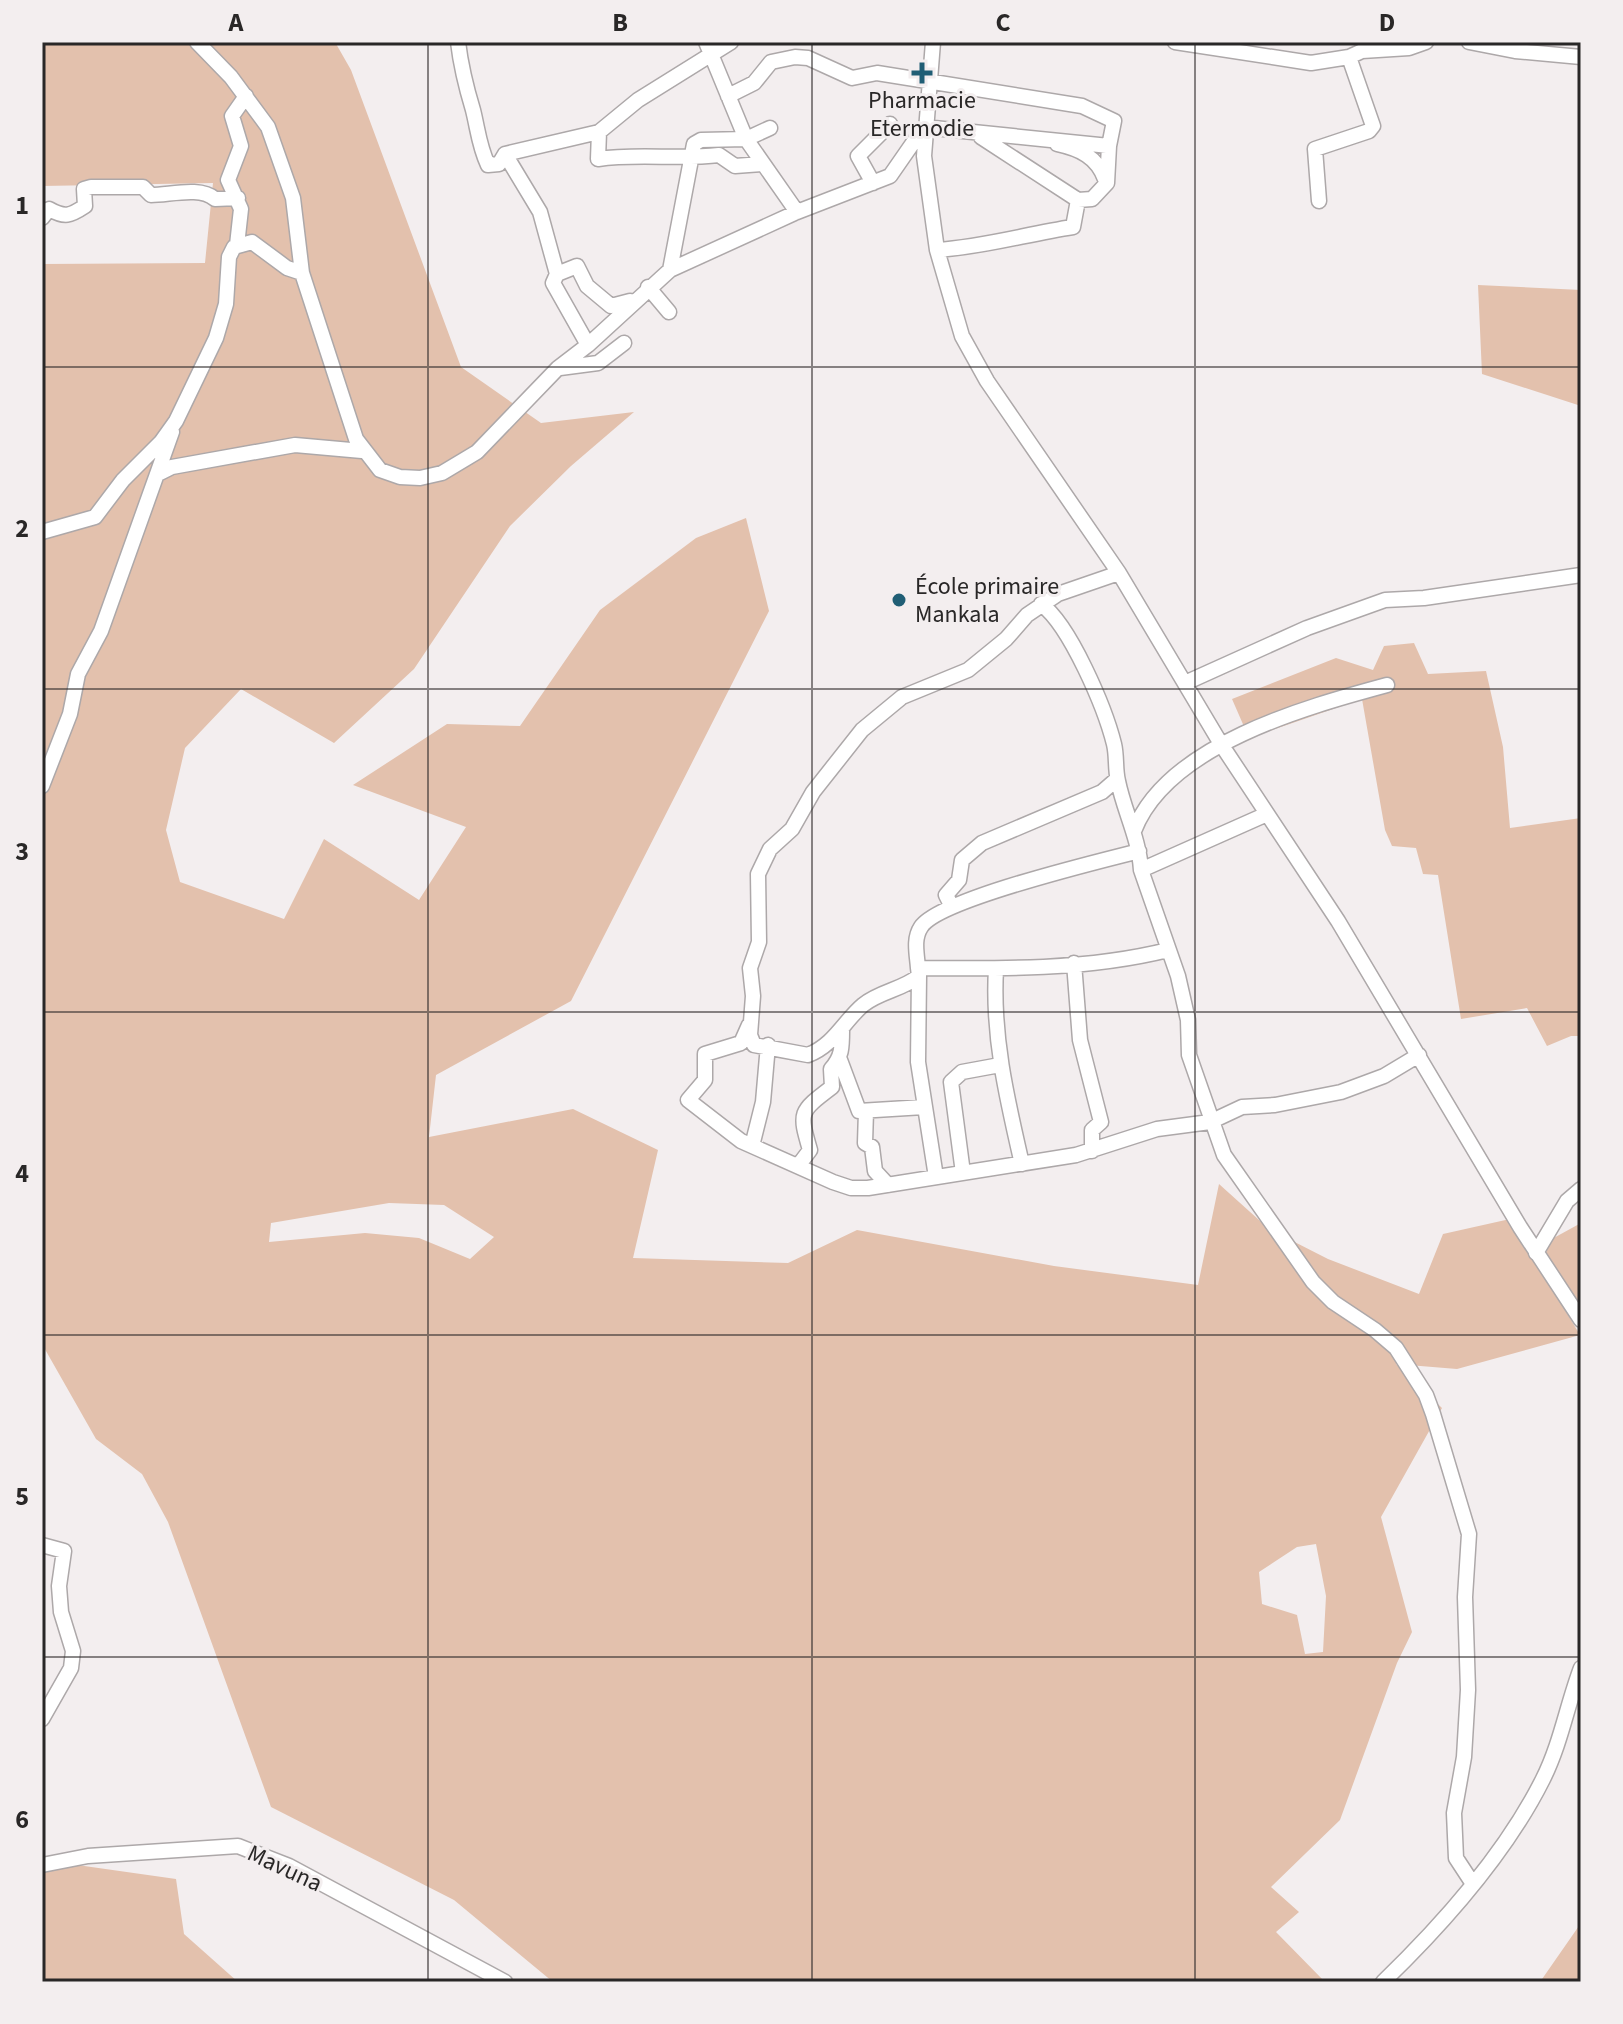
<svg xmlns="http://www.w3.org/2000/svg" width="1623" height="2024" font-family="'Source Sans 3',sans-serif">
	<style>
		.green { fill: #e3c1ad; fill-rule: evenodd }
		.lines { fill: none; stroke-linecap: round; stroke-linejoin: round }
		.minor-casing { stroke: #ada8a9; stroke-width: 17 }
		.minor { stroke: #fff; stroke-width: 14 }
		.grid { fill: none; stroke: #292727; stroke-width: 2; stroke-opacity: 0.55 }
		.poi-dot { fill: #205e75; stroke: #f3eeef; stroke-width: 3 }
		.labels { text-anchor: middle; stroke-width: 6; stroke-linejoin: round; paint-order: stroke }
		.poi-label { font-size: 24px; fill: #292727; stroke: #f3eeef }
		.street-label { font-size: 24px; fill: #292727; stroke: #f3eeef }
		.neatline { fill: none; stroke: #292727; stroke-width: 3 }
		.grid-label { font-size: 26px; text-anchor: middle; font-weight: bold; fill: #292727 }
	</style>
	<rect width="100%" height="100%" fill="#f3eeef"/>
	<path class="green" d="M42 42H335L351 70 461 367 541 423 634 412 571 466 510 526 414 669 334 743 241 689 185 748 166 830 180 882 284 919 324 839 419 900 466 827 353 785 447 724 520 726 600 610 696 538 746 518 769 611 571 1001 436 1075 429 1137 573 1109 658 1150 633 1258 788 1263 857 1230 1054 1266 1198 1285 1219 1184 1269 1229 1328 1259 1419 1294 1443 1234 1510 1219 1580 1335 1457 1369 1396 1364 1442 1408 1381 1517 1412 1632 1397 1663 1340 1820 1271 1887 1299 1912 1276 1932 1325 1982H553L454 1900 271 1807 168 1522 142 1474 96 1439 42 1344V264L205 263 213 183 42 186ZM389 1203 444 1205 494 1237 470 1259 419 1238 365 1233 269 1242 271 1223ZM1316 1544 1326 1596 1323 1652 1305 1654 1297 1615 1262 1604 1259 1572 1297 1547Z
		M1478 285 1581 290V406L1482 374Z
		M1414 643 1428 674 1486 671 1503 747 1510 828 1581 818V1036H1571L1547 1046 1527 1008 1461 1019 1438 875 1423 874 1416 848 1392 846 1385 830 1362 699 1249 738 1232 699 1336 658 1373 670 1384 646Z
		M1581 1223V1314L1544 1260 1550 1240Z
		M42 1860 176 1879 184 1934 238 1982H42Z
		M1581 1923V1982H1540Z"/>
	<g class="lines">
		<g class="minor-casing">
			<path id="minor" d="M197 42 231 77 268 127 293 198 302 273 356 439 380 470 400 477 420 478 442 473 477 452 558 368 588 345 670 270 797 212 890 176 924 127 1109 146
				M458 42C461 67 466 87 473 110 478 130 479 146 488 165L499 164 505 154 599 132 638 100 731 42
				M706 42 746 139 797 212
				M933 42 924 156 937 250 962 336 987 381 1119 573 1221 744 1338 921 1520 1227 1581 1320
				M1175 42 1311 63 1349 57 1362 51 1409 48 1426 42
				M1469 42 1515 51 1581 57
				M728 96 754 83 771 62 795 57 808 58 852 78 877 73 1082 106 1114 121 1109 146 1107 183 1092 199 1078 200
				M599 132 598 159C638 153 679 160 719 155L735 166 762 164
				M1057 144C1080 149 1097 157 1105 179
				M505 154 540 212 557 274 553 283 588 345
				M873 183 858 156 890 124
				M1319 201 1315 149 1369 131 1373 126 1349 57
				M42 218 49 209C65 218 70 216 85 206L84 189 91 187H143L151 195C170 195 200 186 215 199L238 198
				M237 245 241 209 228 180 241 146 232 116 246 96
				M937 250C984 247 1027 234 1073 227L1078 200 981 137
				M670 270 694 144 701 140 746 139 770 128
				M557 274 577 266 587 286 611 306 630 301
				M648 287 669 312
				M560 368 598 363 624 343
				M158 474 172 467 295 445 362 451
				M42 532 95 517 123 480 161 442 176 421 216 338 226 304 229 257 234 247 252 242 287 268 302 273
				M1119 573 1058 594 1027 615 1006 639 968 670 902 697 862 730 813 792 792 829 770 849 758 874 759 942 750 968 753 996 750 1035 754 1045 808 1055C834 1045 844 1021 863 1005 880 991 902 990 919 976L918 968C1000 969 1088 970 1168 950
				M1041 604C1070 625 1105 708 1114 744 1117 756 1115 769 1118 781 1124 811 1139 838 1141 870L1178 976 1188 1020 1189 1055 1224 1155 1313 1282 1333 1302 1375 1330 1396 1348 1426 1395 1433 1414 1469 1534 1465 1597 1468 1690 1464 1757 1454 1813 1456 1858 1473 1884
				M1185 683 1307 628 1385 600 1424 598 1581 575
				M42 786 70 714 78 674 101 631 172 432
				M1134 831C1167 745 1306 707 1387 685
				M1141 870 1267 814
				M951 905 946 895 959 880 962 860 982 843 1102 792 1117 779
				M1074 963 1080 1040 1101 1122 1092 1130V1151
				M918 968C917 954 913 939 921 927 939 899 1101 861 1139 851
				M996 969C992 1036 1007 1099 1022 1164
				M919 976 918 1062 936 1177
				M749 1025 741 1043 705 1054V1080L688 1100 741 1141 833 1182 851 1188H868L1076 1155 1157 1129 1210 1122 1242 1107 1275 1105 1341 1092 1384 1076 1419 1055
				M840 1060 859 1111 924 1107
				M866 1111 865 1143 872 1147 875 1171 888 1185
				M752 1146 763 1102 768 1045
				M798 1166 810 1150C799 1112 799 1112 832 1087L831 1069C842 1057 842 1047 842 1031
				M963 1173 951 1082 962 1072 1000 1065
				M1536 1253 1567 1201 1581 1189
				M42 1545 64 1551 59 1586 61 1612 73 1651 71 1668 42 1719
				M42 1865 88 1856 238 1846 289 1866 505 1982
				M1383 1982C1443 1924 1505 1855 1543 1779 1561 1743 1567 1705 1581 1668"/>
		</g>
		<use href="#minor" class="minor"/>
	</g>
	<path class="grid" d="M428 42V1982M812 42V1982M1195 42V1982M42 367H1581M42 689H1581M42 1012H1581M42 1335H1581M42 1657H1581"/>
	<g class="poi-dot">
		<path d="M918 61h8v8h8v8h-8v8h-8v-8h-8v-8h8z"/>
		<circle cx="899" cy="600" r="8"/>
	</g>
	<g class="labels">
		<g class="poi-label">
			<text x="922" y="108">Pharmacie<tspan x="922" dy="28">Etermodie</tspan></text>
			<text x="915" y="594" text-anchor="start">École primaire<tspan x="915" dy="28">Mankala</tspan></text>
		</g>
		<g class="street-label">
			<text transform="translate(285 1868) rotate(25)" y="8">Mavuna</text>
		</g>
	</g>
	<rect width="1623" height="2024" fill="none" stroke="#f3eeef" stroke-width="88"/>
	<rect x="44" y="44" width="1535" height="1936" class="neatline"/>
	<g class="grid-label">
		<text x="236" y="31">A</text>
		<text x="620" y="31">B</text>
		<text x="1003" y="31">C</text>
		<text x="1387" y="31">D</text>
		<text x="22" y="214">1</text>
		<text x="22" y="537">2</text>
		<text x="22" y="860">3</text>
		<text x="22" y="1182">4</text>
		<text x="22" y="1505">5</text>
		<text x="22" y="1828">6</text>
	</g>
</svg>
